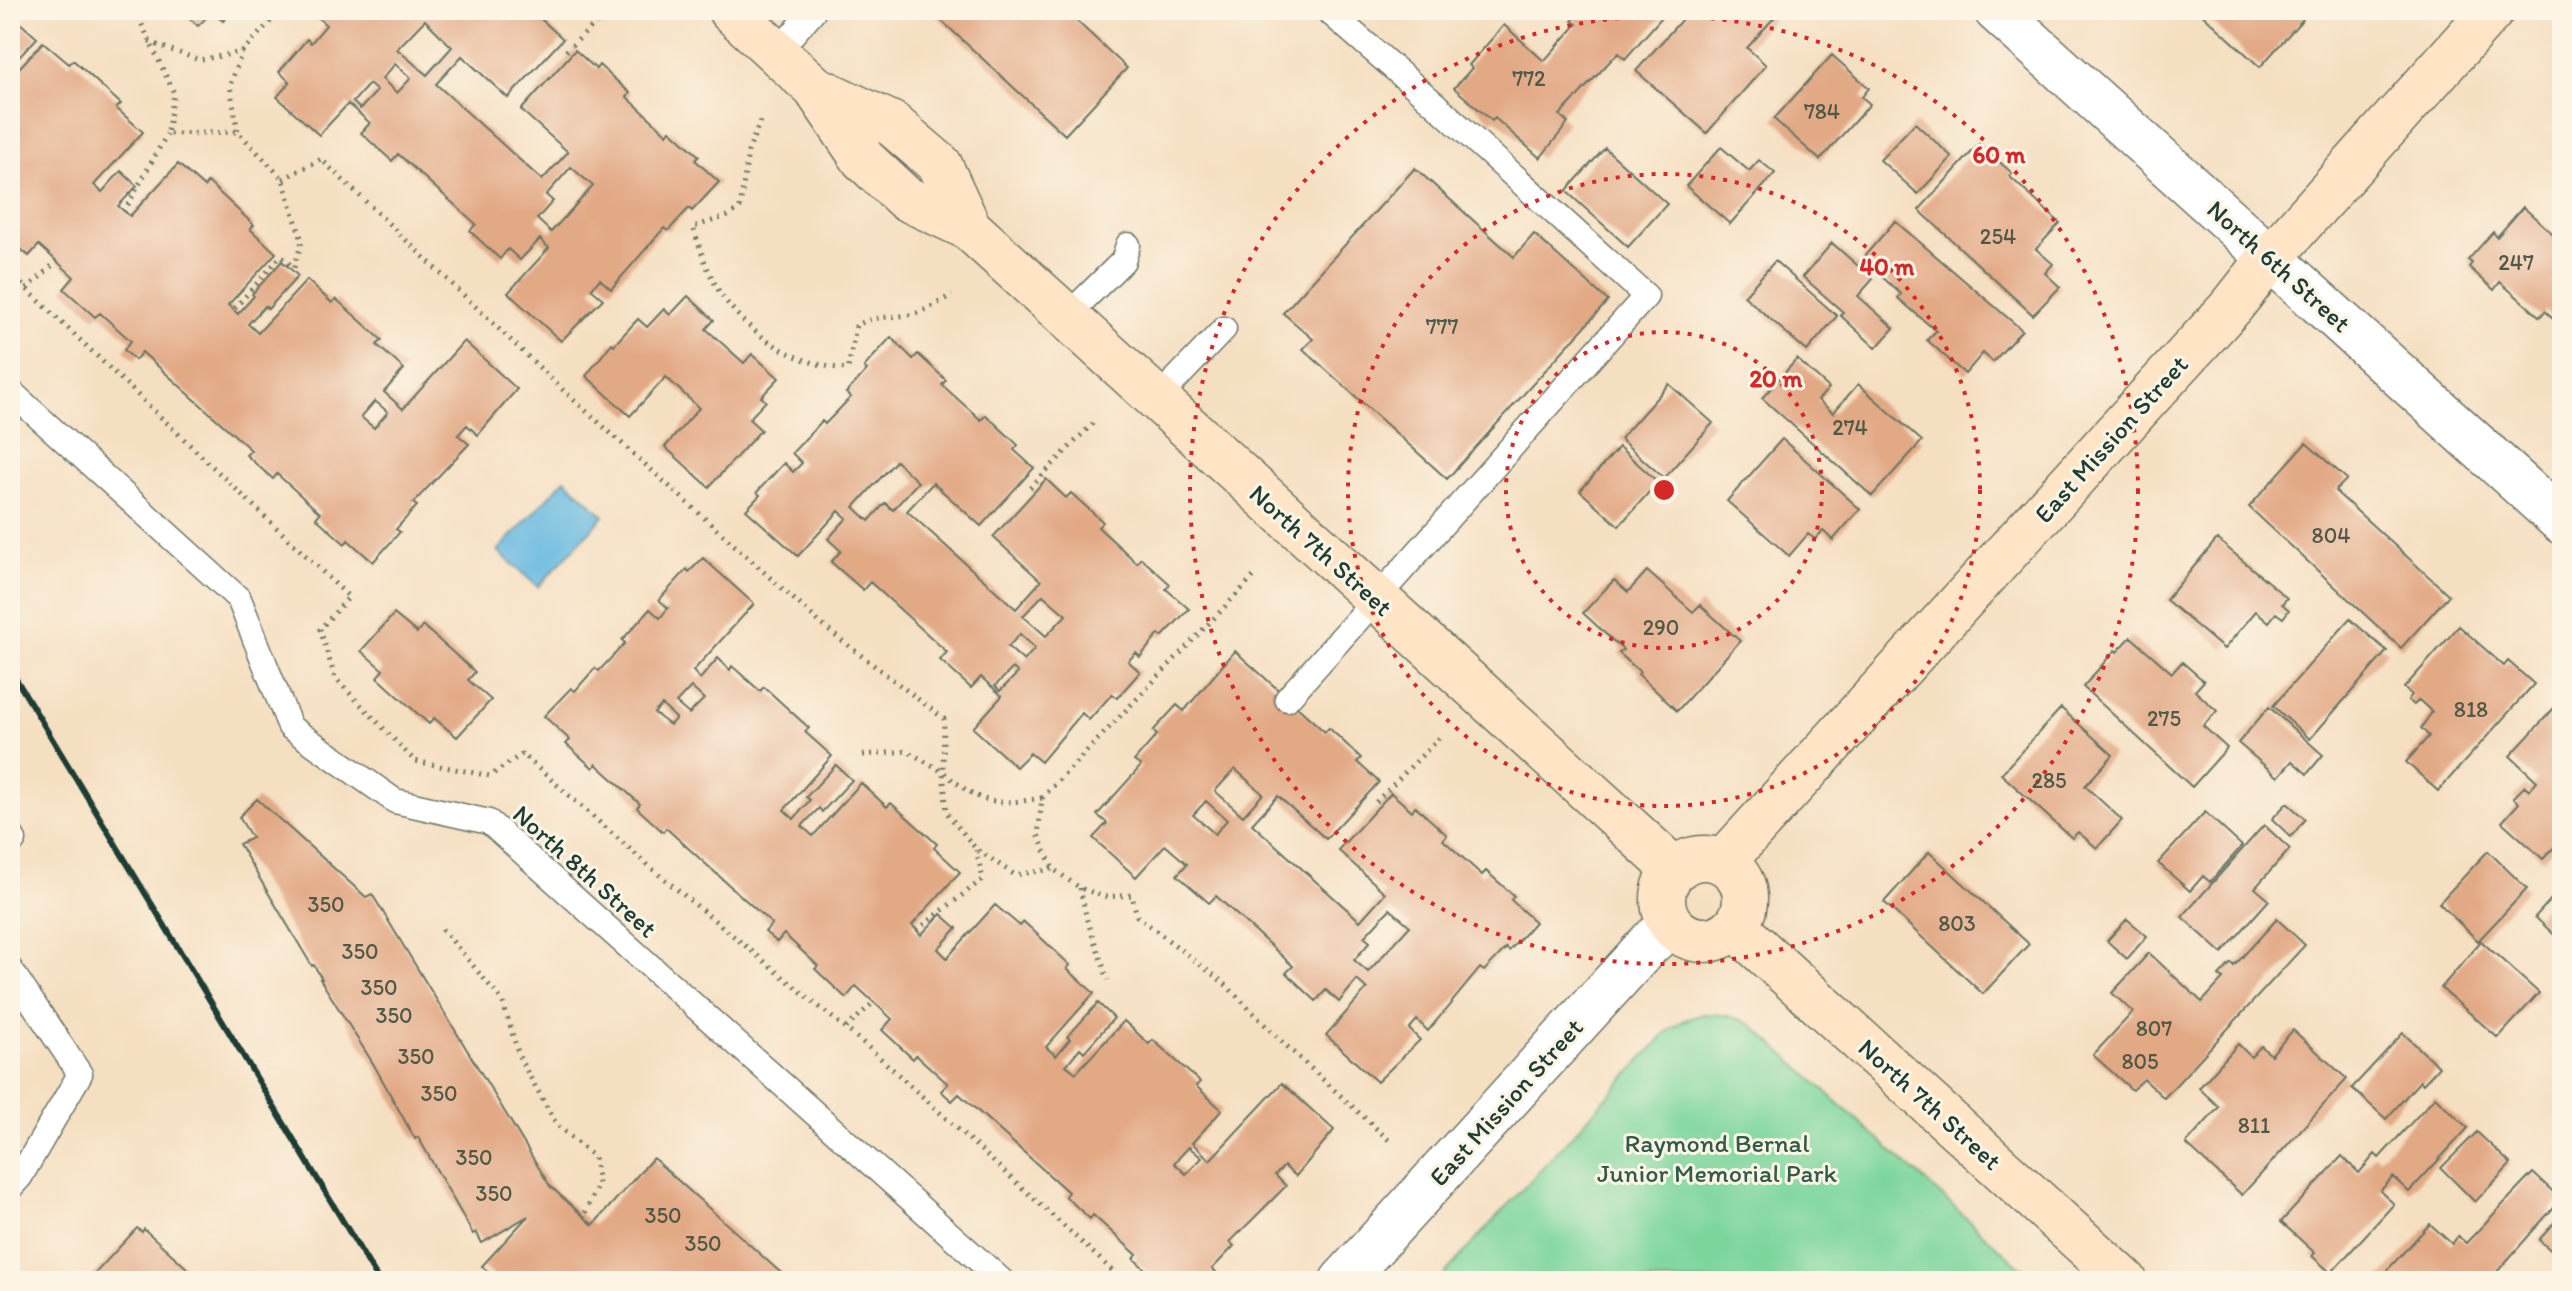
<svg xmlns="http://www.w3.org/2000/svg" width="2572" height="1291" font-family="Itim,sans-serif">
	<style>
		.green { fill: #7cd69c; stroke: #4e8a68; stroke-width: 2 }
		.water { fill: #64b8e0; stroke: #427a8a; stroke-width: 2 }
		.building { fill: #e2a985; fill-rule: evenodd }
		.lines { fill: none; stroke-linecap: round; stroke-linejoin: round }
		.lane-casing { stroke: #6a7665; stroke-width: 27 }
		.street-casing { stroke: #6a7665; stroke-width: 47 }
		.secondary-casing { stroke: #6a7665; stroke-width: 47 }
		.path { stroke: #6a7665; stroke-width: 5; stroke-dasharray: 2 6; stroke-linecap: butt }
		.lane { stroke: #fff; stroke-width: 24 }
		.street { stroke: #fff; stroke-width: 44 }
		.secondary { stroke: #ffe4c6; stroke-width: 44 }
		.rail { stroke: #1f3d34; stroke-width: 6 }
		.ring { fill: none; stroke: #d62828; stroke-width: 4; stroke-dasharray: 4 8 }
		.labels { text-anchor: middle; stroke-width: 6; stroke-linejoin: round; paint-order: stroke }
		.number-label { font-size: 22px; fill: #505848 }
		.street-label { font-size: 26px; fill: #1f3d34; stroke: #fcf5e5 }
		.park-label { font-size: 26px; fill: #325c49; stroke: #fcf5e5 }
		.centre { fill: #d62828; stroke: #fcf5e5; stroke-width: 4 }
		.ring-label { font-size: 24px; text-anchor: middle; font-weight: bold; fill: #d62828; stroke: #fcf5e5; stroke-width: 6; stroke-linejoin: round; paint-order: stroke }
	</style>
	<rect width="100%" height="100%" fill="#fcf5e5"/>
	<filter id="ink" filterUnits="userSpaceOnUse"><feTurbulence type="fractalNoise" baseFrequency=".0125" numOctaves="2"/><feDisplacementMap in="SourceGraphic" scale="16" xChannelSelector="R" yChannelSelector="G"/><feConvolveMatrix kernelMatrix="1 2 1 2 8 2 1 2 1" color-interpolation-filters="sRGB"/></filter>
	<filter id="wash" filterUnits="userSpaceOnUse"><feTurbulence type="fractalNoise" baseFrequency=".006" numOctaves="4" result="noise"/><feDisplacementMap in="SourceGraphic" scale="32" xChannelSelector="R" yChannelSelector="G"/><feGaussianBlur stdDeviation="1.8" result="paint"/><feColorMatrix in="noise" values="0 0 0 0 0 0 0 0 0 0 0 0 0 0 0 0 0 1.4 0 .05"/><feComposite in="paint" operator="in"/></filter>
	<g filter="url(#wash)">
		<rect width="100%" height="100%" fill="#f5dfc1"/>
		<path class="green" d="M1703 1014C1722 1014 1736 1016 1753 1026L2036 1281H1438L1668 1031 1685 1020Z"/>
		<path class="water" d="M565 479 604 516 538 587 498 551Z"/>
		<g id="blocks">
			<path class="building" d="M180 10H233L223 21 212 12 198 26Z
				M322 10H538L544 15 541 19 563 39 508 98 462 56 436 84 542 180 568 152 521 110 575 50 596 69 599 65 630 93 627 97 667 134 670 130 699 156 695 160 719 182 692 211 689 208 668 231 664 228 611 289 600 279 591 289 603 299 561 341 508 293 549 248 540 239 520 260 508 249 500 259 470 231 476 224 398 154 392 161 361 133 370 123 348 104 319 135 277 97 290 82 279 72 307 39 311 43 326 25 316 16ZM425 20 452 47 427 75 397 49ZM395 64 411 78 397 93 382 79ZM369 84 377 91 360 109 353 102ZM571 167 593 186 551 232 537 219 553 201 546 195Z
				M930 10H1065L1127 68 1065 135Z
				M1573 10H1668L1625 59 1619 53 1613 58 1560 115 1568 123 1540 158 1495 118 1492 121 1454 88 1472 68 1469 65 1504 25 1544 61 1577 24 1572 21 1578 15Z
				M1690 10H1781L1747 48 1766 65 1707 133 1636 71Z
				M2198 10H2311L2260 67Z
				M19 22 37 38 10 67V32Z
				M43 42 69 64 73 60 121 104 116 108 143 132 94 185 102 192 121 171 137 186 118 206 130 216 178 164 204 187 208 182 254 225 250 229 276 253 228 305 238 314 254 296 252 294 282 261 298 276 268 309 265 306 248 324 258 333 307 280 332 303 336 299 382 340 377 345 404 369 384 392 403 409 464 341 517 389 478 435 467 425 458 435 469 444 413 503 417 506 396 529 400 532 373 562 348 540 345 544 316 518 320 513 277 474 273 479 246 455 251 450 142 352 135 360 124 350 131 341 100 313 95 317 64 289 74 277 39 245 29 256 10 240V78ZM375 401 388 412 374 428 361 417Z
				M1832 55 1869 88 1862 97 1870 104 1820 160 1774 119Z
				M1915 123 1952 157 1918 194 1880 160Z
				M1979 144 2012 173 2009 176 2060 223 2036 249 2053 264 2045 273 2060 287 2033 315 1919 210Z
				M1721 147 1749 171 1759 160 1775 173 1730 224 1686 186Z
				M1605 148 1667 204 1628 247 1566 191Z
				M1415 168 1514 257 1534 234 1608 301 1447 479 1303 349 1313 339 1283 313Z
				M2523 207 2562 242V319L2556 314 2553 318 2545 311 2540 317 2500 282 2494 290 2469 267 2472 263 2468 260 2493 232 2497 237Z
				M1895 221 2022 330 1993 362 1983 353 1965 374 1927 340 1936 331 1898 298 1901 294 1862 259Z
				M1832 243 1873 279 1858 296 1894 328 1876 348 1840 315 1843 312 1803 277Z
				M1775 261 1837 316 1807 351 1744 296Z
				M688 296 714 320 706 329 744 363 752 354 779 378 761 397 766 401 749 419 761 430 709 487 665 447 699 408 666 377 630 416 586 376 612 343 614 345 638 319 647 327 664 309 670 315Z
				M891 337 913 359 918 354 946 380 942 385 981 420 986 415 1018 445 1014 450 1034 468 981 526 933 483 907 511 1016 609 1041 581 993 537 1046 479 1066 498 1071 493 1103 522 1098 527 1137 563 1141 558 1170 584 1166 589 1189 609 1162 637 1159 634 1140 657 1136 653 1128 661 1140 672 1117 698 1112 694 1089 720 1082 713 1041 762 1030 753 1016 767 973 728 1002 696 981 677 971 688 940 660 947 652 870 582 863 590 831 562 841 551 828 539 847 518 839 511 798 556 746 510 760 495 757 492 784 463 793 472 802 463 792 453 822 421 825 424 851 397 846 393 867 370 864 367ZM896 461 918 482 893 510 885 503 869 521 854 507ZM1043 595 1066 615 1046 636 1023 616ZM1020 634 1035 648 1024 661 1008 647ZM1013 668 1018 673 1000 691 995 686Z
				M1797 359 1829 388 1818 400 1833 413 1858 384 1922 441 1872 496 1762 398Z
				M1669 384 1713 423 1664 478 1620 439Z
				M1782 439 1860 509 1833 540 1823 531 1815 539 1808 534 1789 556 1727 501Z
				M2306 443 2347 479 2335 491 2449 595 2401 648 2249 507Z
				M1619 447 1658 482 1619 526 1580 491Z
				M2217 539 2287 598 2282 604 2289 610 2283 618 2276 613 2269 622 2256 611 2224 649 2166 600Z
				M703 558 754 604 693 671 700 679 718 658 730 670 732 666 760 691 764 687 809 728 805 732 832 756 784 810 794 819 810 800 806 797 836 765 852 780 822 812 819 808 802 826 813 836 861 783 887 807 891 803 937 844 934 848 960 872 912 925 921 935 941 914 957 928 938 949 947 958 995 905 1020 926 1024 922 1070 965 1067 969 1094 993 1046 1047 1056 1056 1070 1039 1067 1037 1098 1003 1114 1018 1084 1052 1080 1048 1066 1065 1076 1073 1124 1021 1149 1044 1153 1040 1200 1082 1196 1086 1222 1110 1192 1143 1210 1160 1282 1083 1334 1130 1296 1176 1284 1166 1275 1175 1286 1186 1230 1242 1234 1246 1212 1269 1216 1272 1208 1281H1158L1134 1259 1137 1255 1093 1215 1090 1219 1065 1196 1068 1192 959 1094 952 1101 941 1091 948 1084 916 1055 913 1059 882 1030 892 1019 856 986 846 998 815 969 818 966 784 934 777 942 765 932 772 924 666 828 663 832 637 808 640 804 596 764 593 768 566 744 570 740 544 716 571 688 575 691 595 668 599 671 625 643 622 640 650 609 660 618 668 608 659 600 687 569 689 572ZM691 687 704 699 689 714 676 703ZM662 705 676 718 670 725 654 713ZM1189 1147 1202 1158 1186 1174 1174 1163Z
				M1647 571 1693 612 1700 605 1740 641 1677 711 1638 674 1640 672 1619 653 1623 650 1583 613 1614 580 1628 592Z
				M394 614 417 633 423 626 475 672 468 680 491 700 457 737 434 718 429 724 377 677 383 670 361 651Z
				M2350 619 2387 651 2310 739 2273 706Z
				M2459 626 2504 666 2508 661 2534 684 2438 791 2406 762 2429 736 2421 728 2432 712 2419 700 2414 705 2408 700 2412 695 2404 688Z
				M2131 637 2172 673 2182 662 2204 681 2195 691 2217 711 2203 726 2227 748 2192 787 2083 687 2115 650 2117 652Z
				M1235 651 1325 732 1329 728 1361 758 1357 762 1379 782 1326 839 1278 796 1252 824 1360 921 1385 893 1338 850 1391 793 1412 811 1415 806 1447 835 1443 840 1482 875 1486 871 1514 896 1511 900 1535 922 1509 951 1506 948 1484 971 1480 968 1428 1031 1417 1020 1409 1029 1420 1040 1377 1082 1326 1035 1367 989 1357 980 1339 1002 1326 990 1316 1001 1286 973 1293 966 1216 896 1209 903 1177 875 1187 864 1165 845 1136 877 1093 838 1107 823 1097 815 1141 766 1134 761 1157 735 1153 731 1177 705 1184 711ZM1235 769 1263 794 1243 816 1215 791ZM1206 801 1227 820 1215 834 1193 815ZM1390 909 1410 926 1368 972 1354 960 1370 942 1364 937Z
				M2269 707 2323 755 2307 774 2292 761 2278 777 2238 743Z
				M2555 707 2562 713V839L2543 859 2502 822 2519 803 2513 798 2525 786 2529 790 2537 781 2510 756Z
				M2061 708 2113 755 2085 786 2122 820 2097 848 2078 832 2072 838 2001 774Z
				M257 799 366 897 372 894 550 1186 593 1225 653 1158 790 1281H498L482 1266 528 1216 482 1243 476 1232 473 1234 418 1137 415 1139 374 1065 320 979H322L314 965 312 966 239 844 252 838 239 817Z
				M2287 803 2305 819 2291 837 2272 819Z
				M2205 812 2242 846 2210 882 2203 876 2190 891 2158 863Z
				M2264 825 2290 849 2255 888 2269 900 2222 953 2182 917Z
				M2488 851 2527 889 2478 941 2439 903Z
				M1929 852 2029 944 1983 994 1884 902Z
				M2562 887V942L2535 917Z
				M2127 919 2147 936 2127 959 2107 941Z
				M2277 919 2305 945 2164 1098 2144 1079 2132 1090 2093 1055 2133 1012 2112 993 2149 953 2202 1002 2223 979 2219 976 2231 963 2234 966Z
				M2481 941 2539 993 2498 1038 2441 988Z
				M2293 1030 2347 1079 2242 1195 2186 1144 2219 1107 2199 1088 2238 1044 2251 1057 2261 1046 2271 1055Z
				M2403 1033 2439 1067 2423 1084 2420 1081 2386 1119 2352 1088Z
				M2435 1097 2468 1128 2409 1192 2393 1177 2380 1191 2394 1204 2331 1273 2312 1256 2315 1253 2281 1222 2342 1156 2359 1173 2375 1154 2379 1158Z
				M2477 1132 2511 1164 2475 1202 2441 1168Z
				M2533 1173 2561 1199 2489 1281H2377L2430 1224 2452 1244 2458 1236 2466 1243Z
				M2562 1214V1260L2539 1240Z
				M137 1228 142 1232 144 1229 201 1281H88Z"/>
		</g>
	</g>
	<g filter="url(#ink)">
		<use href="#blocks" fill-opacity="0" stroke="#6a7665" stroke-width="2"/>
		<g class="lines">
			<g class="lane-casing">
				<path id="lane" d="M777 52 814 10
					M1066 317 1123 261 1128 245
					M10 391 239 599 290 727 395 801 489 822 1002 1281
					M1156 400 1224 329
					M1287 699 1646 296 1436 105 1327 10
					M10 833 14 840 10 844
					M10 969 80 1074 20 1177 10 1188"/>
			</g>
			<g class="street-casing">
				<path id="street" d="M1996 10 2562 522
					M1342 1281 1650 943 1671 925"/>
			</g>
			<g class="secondary-casing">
				<path id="secondary" d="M730 10 815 88 863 159 905 198 969 228 1674 869
					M815 88 892 124 940 165 969 228
					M1663 899a41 41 0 1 1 82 0a41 41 0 1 1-82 0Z
					M1723 862 2232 306 2269 259 2492 10
					M1735 927 2125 1281"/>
			</g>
			<path class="path" d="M135 10 174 93 167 134 238 132 283 179 302 241 294 268 281 256 233 310
				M149 42 199 60 242 52 230 85 238 132
				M566 51 610 10
				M242 52 281 10
				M760 121 748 152 740 208 728 216 693 227C700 249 707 271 719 291 747 334 796 366 848 369L856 326C874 314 897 319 917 313 929 309 941 301 952 295
				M283 179 321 159 563 390 828 630 944 719 943 772C983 805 992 806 1042 798L1038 835 1053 869 1080 888 1105 897 1132 895 1137 916 1224 983 1280 1040 1392 1143
				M124 212 167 134
				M10 273 349 597 320 629 335 678 415 761 490 776 522 754 657 873 867 1046 1124 1281
				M27 289 56 262
				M1030 488 1093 423
				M863 755 907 751 943 772 947 813 976 849 1015 875 1053 869
				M1042 798 1257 573
				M1376 802 1439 738
				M1080 888 1087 920 1108 980
				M442 929 502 1000 520 1059 557 1125 594 1157 598 1184 584 1216
				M917 930 983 879 976 850
				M846 1028 874 1002"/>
			<use href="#lane" class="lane"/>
			<use href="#street" class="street"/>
			<use href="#secondary" class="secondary"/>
			<path class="rail" d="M10 669 379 1281"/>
		</g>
	</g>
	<g class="ring">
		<circle cx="1664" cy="490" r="158"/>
		<circle cx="1664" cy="490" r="316"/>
		<circle cx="1664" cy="490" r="474"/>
	</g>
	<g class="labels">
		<g class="number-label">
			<text x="1529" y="86">772</text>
			<text x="1822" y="119">784</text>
			<text x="1998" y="244">254</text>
			<text x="2516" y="270">247</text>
			<text x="1442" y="334">777</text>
			<text x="1850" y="435">274</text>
			<text x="2331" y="543">804</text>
			<text x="1661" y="635">290</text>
			<text x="2471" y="717">818</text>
			<text x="2164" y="726">275</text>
			<text x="2049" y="788">285</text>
			<text x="326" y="912">350</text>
			<text x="1957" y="931">803</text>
			<text x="360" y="959">350</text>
			<text x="379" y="995">350</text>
			<text x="394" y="1023">350</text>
			<text x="2154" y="1036">807</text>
			<text x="416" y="1064">350</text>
			<text x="2140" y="1069">805</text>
			<text x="439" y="1101">350</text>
			<text x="2254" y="1133">811</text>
			<text x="474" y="1165">350</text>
			<text x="494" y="1201">350</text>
			<text x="663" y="1223">350</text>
			<text x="703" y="1251">350</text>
		</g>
		<g class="street-label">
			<text transform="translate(2279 266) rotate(42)" y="9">North 6th Street</text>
			<text transform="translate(2111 439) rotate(-48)" y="9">East Mission Street</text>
			<text transform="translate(1321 550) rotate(42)" y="9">North 7th Street</text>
			<text transform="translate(585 871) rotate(42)" y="9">North 8th Street</text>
			<text transform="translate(1506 1102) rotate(-48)" y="9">East Mission Street</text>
			<text transform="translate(1930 1104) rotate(42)" y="9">North 7th Street</text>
		</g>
		<g class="park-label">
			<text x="1717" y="1152">Raymond Bernal<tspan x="1717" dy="30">Junior Memorial Park</tspan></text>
		</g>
	</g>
	<circle cx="1664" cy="490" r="12" class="centre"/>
	<g class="ring-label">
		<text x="1999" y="163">60 m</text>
		<text x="1887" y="275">40 m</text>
		<text x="1776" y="387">20 m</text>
	</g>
	<rect width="2572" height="1291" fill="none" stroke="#fcf5e5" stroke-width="40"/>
</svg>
